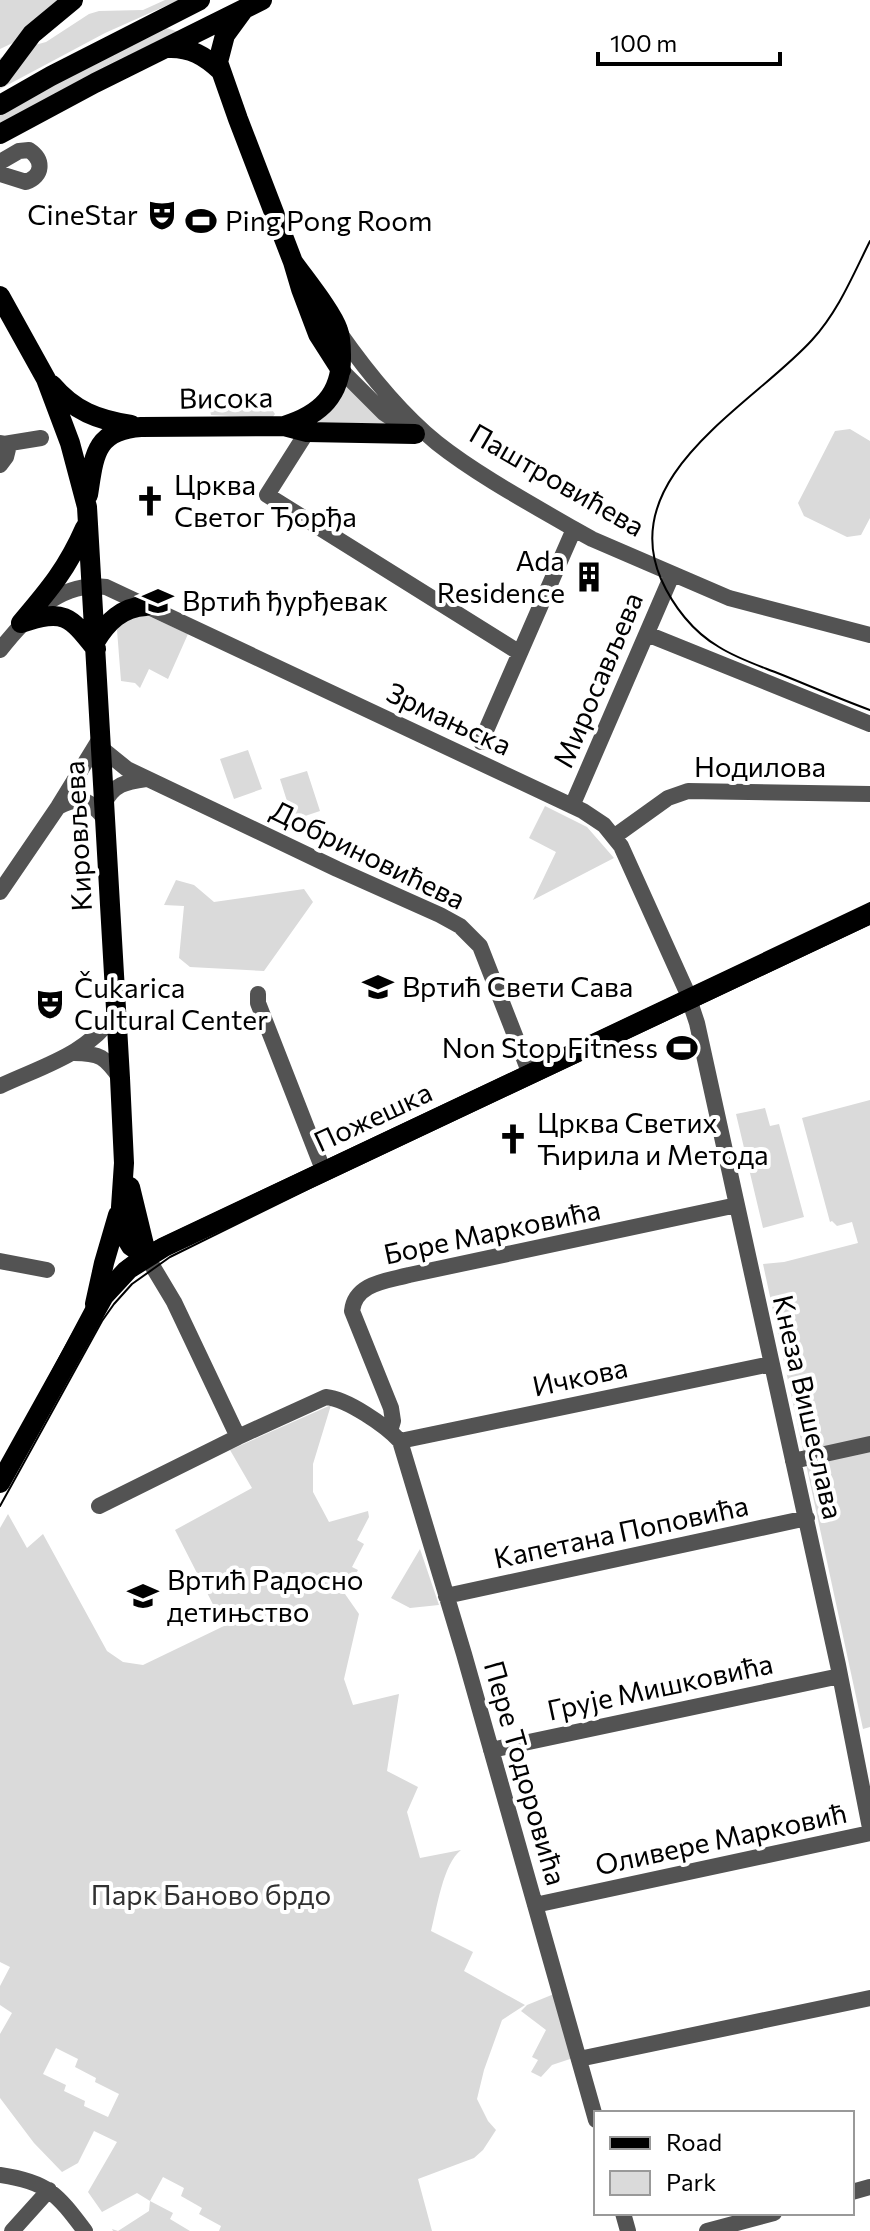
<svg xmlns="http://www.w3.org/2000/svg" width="870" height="2231" font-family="Commissioner,sans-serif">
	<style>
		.green { fill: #dadada; fill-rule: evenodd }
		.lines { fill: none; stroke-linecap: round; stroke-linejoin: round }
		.minor { stroke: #535353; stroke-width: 16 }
		.major { stroke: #000; stroke-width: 20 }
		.tram { stroke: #000; stroke-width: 2 }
		.labels { text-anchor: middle; stroke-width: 8; stroke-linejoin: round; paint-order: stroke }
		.poi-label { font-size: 28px; fill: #000; stroke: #fff; text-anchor: start }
		.street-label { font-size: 28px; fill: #000; stroke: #fff }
		.park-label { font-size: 28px; fill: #313131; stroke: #fff }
	</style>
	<rect width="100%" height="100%" fill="#fff"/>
	<path class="green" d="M0 0H73L25 37 0 49Z
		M165 0H179L105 33 0 89V58L20 49 46 42 89 14 99 11 143 10Z
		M163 27 179 32 0 126V113Z
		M347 382 391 424 315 422Z
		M209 405 263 406 270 407 275 414 272 418 211 415Z
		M850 429 870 441V518L861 535 847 537 804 516 798 503 835 431Z
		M144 614 188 634 168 679 149 669 140 688 135 683 121 681 117 630C121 618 133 617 144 614Z
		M248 750 262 789 234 799 220 759Z
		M307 771 320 811 293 820 280 779Z
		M545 806 587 827 614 858 533 900 556 852 529 838Z
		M176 880 194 885 214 902 304 889 313 902 264 971 190 967 179 958 184 906 164 905Z
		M870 1100V1727L863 1729 763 1264 784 1262 858 1243 852 1222 837 1226 832 1221 830 1222 802 1118Z
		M765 1108 770 1126 779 1124 804 1217 763 1228 736 1114Z
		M331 1405 313 1464V1492L329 1522 368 1511 369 1517 357 1540 364 1544 352 1567 358 1570 345 1594 359 1614 344 1679 353 1705 399 1694 387 1771 418 1787 407 1812 420 1858 461 1850C443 1864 437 1908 431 1931L473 1952 464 1971 525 2005 502 2020 484 2070 477 2099 488 2121 496 2130 483 2150 474 2158 418 2179 432 2231H219L221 2226 199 2214 202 2208 181 2196 184 2188 163 2177 150 2201 173 2213 170 2219 190 2231H113L112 2229 118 2231 149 2211 150 2201 137 2193 102 2212 88 2192 117 2142 94 2131 78 2163 62 2172 34 2143 0 2098V2034L12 2013 0 2005V1986L10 1967 0 1962V1528L8 1514 27 1548 43 1534 107 1651 123 1662 143 1665 224 1626 175 1530 252 1488 230 1450ZM56 2048 78 2059 75 2067 96 2078 95 2082 119 2094 108 2117 84 2106 85 2101 64 2091 66 2085 43 2074Z
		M420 1549 439 1605 410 1608 391 1598Z
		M554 1994 573 2058 552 2065 541 2077 531 2072 538 2060 532 2057 546 2030 521 2011 527 2005Z"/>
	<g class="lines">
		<path class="minor" d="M0 162 19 151 29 150C44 160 43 176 26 182L0 174
			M339 332C367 372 399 412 437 443 476 474 531 504 574 529L592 539 729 598 870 635
			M341 370 384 413 417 435
			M307 432 267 495 520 653
			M0 443 7 445 8 449 6 457 0 465
			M4 444 41 438
			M647 634 870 724
			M0 650C25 618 61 580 106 587L583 811 604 825 621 846 686 990 697 1023 838 1665 870 1828
			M481 742 574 529
			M101 748 127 769 337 869 440 915 460 926 480 946 530 1074
			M104 804C113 784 126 782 146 779
			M572 806 672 575
			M58 807C82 794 89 800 105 819
			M615 836 668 798 688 791 870 794
			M0 892 58 807 101 737
			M258 994V1003L324 1172
			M74 1053C100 1053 105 1057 120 1078
			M0 1086C45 1065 86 1055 116 1013
			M147 1257 174 1302 238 1437
			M0 1261 47 1270
			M390 1431 393 1421 391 1408 352 1311C355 1283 387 1281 409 1275L737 1205
			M400 1441 771 1364
			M793 1461 870 1444
			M99 1506 238 1437 326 1397C347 1399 385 1425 400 1441L464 1654 596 2120
			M446 1596 807 1518
			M491 1750 840 1676
			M535 1905 870 1833
			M579 2059 870 1998
			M0 2175C48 2182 57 2194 85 2231
			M852 2192 870 2187
			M623 2213 628 2231
			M12 2231 49 2190
			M707 2231 774 2213"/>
		<path class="major" d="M244 9 225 35 218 62 238 119 293 262 301 289 318 334 341 370
			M168 48C190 47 205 56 221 71
			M0 77 32 34 73 0
			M0 105 51 76 200 0
			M0 134 95 83 262 0
			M0 296 46 379 70 443 87 507 120 1078 124 1163 121 1207 125 1236 131 1246 147 1257
			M52 385C74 411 98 420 131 425
			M284 426 307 432 415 434
			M88 495C94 457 94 430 141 427L284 426C320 415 342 395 341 355 341 347 341 338 338 330 332 312 305 279 293 262
			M21 623C49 590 67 569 85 528
			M21 623C64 609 69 615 96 649
			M95 642C107 622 122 607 146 606
			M130 1187 147 1257
			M95 1304 104 1263 118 1215
			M0 1483 104 1296 129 1269 164 1247 870 914"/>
		<path class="tram" d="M870 241C853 275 838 312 812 340 754 404 616 475 661 579 673 606 693 632 719 647 738 659 760 666 780 674 810 686 840 699 870 710
			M0 1470 95 1291 120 1264 140 1249 870 903
			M0 1506 102 1321 114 1304 132 1284 170 1257 310 1188 870 924"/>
	</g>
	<defs>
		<g id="theatre-bare" transform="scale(2.4)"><path d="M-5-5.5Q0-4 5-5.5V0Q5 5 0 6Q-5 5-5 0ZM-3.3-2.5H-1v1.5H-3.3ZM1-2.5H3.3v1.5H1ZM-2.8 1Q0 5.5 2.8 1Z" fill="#000" stroke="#fff" stroke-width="2.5" paint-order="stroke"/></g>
		<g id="stadium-bare" transform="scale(2.4)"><path d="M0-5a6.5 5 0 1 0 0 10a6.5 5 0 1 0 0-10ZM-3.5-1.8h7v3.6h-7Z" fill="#000" stroke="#fff" stroke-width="2.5" paint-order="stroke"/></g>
		<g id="church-bare" transform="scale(2.4)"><path d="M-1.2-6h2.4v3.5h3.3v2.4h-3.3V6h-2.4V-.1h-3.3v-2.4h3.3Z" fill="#000" stroke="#fff" stroke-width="2.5" paint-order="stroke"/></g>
		<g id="building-bare" transform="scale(2.4)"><path d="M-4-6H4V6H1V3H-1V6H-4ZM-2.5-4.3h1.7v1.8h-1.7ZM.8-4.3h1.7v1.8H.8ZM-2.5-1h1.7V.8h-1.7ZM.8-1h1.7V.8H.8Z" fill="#000" stroke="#fff" stroke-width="2.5" paint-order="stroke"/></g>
		<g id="school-bare" transform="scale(2.4)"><path d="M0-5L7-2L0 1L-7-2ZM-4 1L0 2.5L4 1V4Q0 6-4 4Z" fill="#000" stroke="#fff" stroke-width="2.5" paint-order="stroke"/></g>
	</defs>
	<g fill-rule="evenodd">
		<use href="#theatre-bare" x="162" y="215"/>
		<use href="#stadium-bare" x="201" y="221"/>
		<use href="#church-bare" x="150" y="501"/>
		<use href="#building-bare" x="589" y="577"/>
		<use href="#school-bare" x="158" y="601"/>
		<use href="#school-bare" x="378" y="987"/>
		<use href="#theatre-bare" x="50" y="1004"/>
		<use href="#stadium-bare" x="682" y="1048"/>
		<use href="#church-bare" x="513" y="1139"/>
		<use href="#school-bare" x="143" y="1596"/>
	</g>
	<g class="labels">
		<g class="poi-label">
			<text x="138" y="225" text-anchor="end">CineStar</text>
			<text x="225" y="231">Ping Pong Room</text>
			<text x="174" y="495">Црква<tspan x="174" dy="32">Светог Ђорђа</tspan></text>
			<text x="565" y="571" text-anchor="end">Ada<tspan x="565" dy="32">Residence</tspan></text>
			<text x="182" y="611">Вртић ђурђевак</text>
			<text x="402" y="997">Вртић Свети Сава</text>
			<text x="74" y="998">Čukarica<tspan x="74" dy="32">Cultural Center</tspan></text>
			<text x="658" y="1058" text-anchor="end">Non Stop Fitness</text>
			<text x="537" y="1133">Црква Светих<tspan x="537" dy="32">Ћирила и Метода</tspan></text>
			<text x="167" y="1590">Вртић Радосно<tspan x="167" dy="32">детињство</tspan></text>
		</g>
		<g class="street-label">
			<text transform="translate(226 398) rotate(-1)" y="10">Висока</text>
			<text transform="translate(557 480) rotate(30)" y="10">Паштровићева</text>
			<text transform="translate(598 680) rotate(-67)" y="10">Миросављева</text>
			<text transform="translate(449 719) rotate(25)" y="10">Зрмањска</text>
			<text x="760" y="777">Нодилова</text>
			<text transform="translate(78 836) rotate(-93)" y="10">Кировљева</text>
			<text transform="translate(368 855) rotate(26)" y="10">Добриновићева</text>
			<text transform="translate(373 1117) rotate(-25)" y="10">Пожешка</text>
			<text transform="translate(492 1232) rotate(-12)" y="10">Боре Марковића</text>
			<text transform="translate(580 1377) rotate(-12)" y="10">Ичкова</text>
			<text transform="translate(808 1407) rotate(77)" y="10">Кнеза Вишеслава</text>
			<text transform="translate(621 1532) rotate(-12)" y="10">Капетана Поповића</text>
			<text transform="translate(660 1687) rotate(-12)" y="10">Грује Мишковића</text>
			<text transform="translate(525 1773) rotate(74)" y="10">Пере Тодоровића</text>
			<text transform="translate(721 1839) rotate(-12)" y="10">Оливере Марковић</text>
		</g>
		<g class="park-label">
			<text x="211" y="1905">Парк Баново брдо</text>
		</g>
	</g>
	<rect x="594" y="2111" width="260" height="104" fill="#ffffff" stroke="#999999" stroke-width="2"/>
	<rect x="610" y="2137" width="40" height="12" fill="#000000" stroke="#999999" stroke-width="2"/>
	<text x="666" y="2151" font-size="24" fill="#000000">Road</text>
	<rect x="610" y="2171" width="40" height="24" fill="#dadada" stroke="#999999" stroke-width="2"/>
	<text x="666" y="2191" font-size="24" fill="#000000">Park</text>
	<path d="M598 52v12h182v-12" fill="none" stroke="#000000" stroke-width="4"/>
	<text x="610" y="52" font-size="24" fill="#000000" stroke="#ffffff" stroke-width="6" paint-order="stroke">100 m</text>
</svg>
